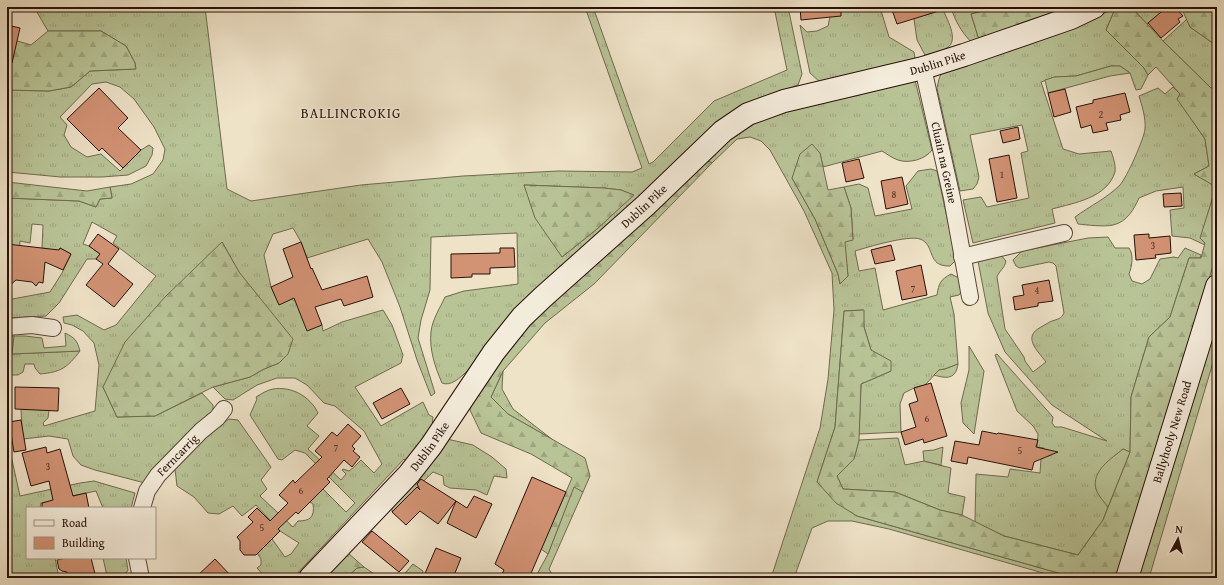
<svg xmlns="http://www.w3.org/2000/svg" width="1224" height="585" font-family="'Gentium Book Plus',serif">
	<style>
		.grass { fill: url(#grass-tufts); stroke: #706a4e; fill-rule: evenodd }
		.forest { fill: url(#forest-firs); stroke: #706a4e }
		.garden { fill: #b8c396; stroke: #706a4e }
		.building { fill: #d29374; stroke: #281107 }
		.lines { fill: none; stroke-linecap: round; stroke-linejoin: round }
		.street-casing { stroke: #5a4537; stroke-width: 18 }
		.secondary-casing { stroke: #281107; stroke-width: 24 }
		.street { stroke: #f4ecdb; stroke-width: 16 }
		.secondary { stroke: #f4ecdb; stroke-width: 22 }
		.labels { text-anchor: middle; stroke-width: 3; stroke-linejoin: round; paint-order: stroke }
		.number-label { font-size: 10px; fill: #523222 }
		.street-label { font-size: 12px; fill: #281107; stroke: #f4ecdb }
		.quarter-label { font-size: 14px; letter-spacing: 1px; fill: #281107; stroke: #f4ecdb }
	</style>
	<defs>
		<pattern id="grass-tufts" width="24" height="20" patternUnits="userSpaceOnUse"><rect width="24" height="20" fill="#b8c396"/><path d="M3 7l-1-3M5 7V3M7 7l1-3M15 17l-1-3M17 17v-4M19 17l1-3" fill="none" stroke="#9ea680"/></pattern>
		<pattern id="forest-firs" width="22" height="20" patternUnits="userSpaceOnUse"><rect width="22" height="20" fill="#b8c396"/><path d="M5 1l3.5 6h-7zM16 11l3.5 6h-7z" fill="#9ea680"/></pattern>
	</defs>
	<rect width="100%" height="100%" fill="#eee2c7"/>
	<filter id="stains"><feTurbulence type="fractalNoise" baseFrequency=".005" numOctaves="4"/><feColorMatrix values="0 0 0 0 .2 0 0 0 0 .09 0 0 0 0 .02 0 0 0 .5 -.17"/></filter>
	<radialGradient id="worn" r=".72"><stop offset=".6" stop-color="#630" stop-opacity="0"/><stop offset="1" stop-color="#630" stop-opacity=".3"/></radialGradient>
	<path class="grass" d="M34 7H205L227 189 251 201 361 185 463 176 558 171 632 172 642 168 585 7H593L649 164 653 162 714 101 787 70 774 7H788L802 74 798 85 767 96 490 342C481 353 458 390 442 383 435 367 429 349 431 332 432 320 440 308 445 297L464 291 518 284 517 233 431 237 430 290 421 320 418 338 435 393 431 396 417 360 400 307 382 262 368 239 307 258 301 242 293 228 273 234 264 255 271 287 279 304 291 299 295 301 322 325 323 331 342 322 383 310 392 325 403 355 401 363 355 387 381 426 423 402 429 415 433 417 432 428 409 461 404 459 293 578H266L257 568 261 565V559L257 553 272 539 285 557 291 554 299 543 280 531 256 505 242 516 233 506 219 514 208 513 194 497 177 486 175 469 200 442 229 419 238 420 271 467 261 480 267 489 260 496 293 527 298 521C310 521 315 517 313 504L310 502 323 489 346 512 355 503 305 453 295 450 282 460 278 459 250 415 257 399 256 397C261 394 267 390 273 389 291 386 310 396 318 413L307 426 319 436 308 449 341 480 346 474 342 470 343 469 349 471 354 467 361 460 374 473 382 464 364 431 335 406 324 403 307 385 295 378H277L257 385 233 400 225 399 213 387 250 377 264 369 279 363 239 272 222 242 103 387 117 417 155 416 202 393 213 405V412L145 483 95 470 81 465 73 456 68 439 49 436 23 439 8 442 20 496 80 483 94 481 135 493 131 508H103L96 491 53 500 47 503H41L40 508H27V558H55L59 578H7V430L22 428 21 409 49 410 48 418 43 423 44 426 95 411 99 365 94 343 83 331 72 325 64 323 63 317 77 315 104 330 116 325 156 276 113 243 117 236 92 222 83 244 89 246 100 254 96 259H87L59 303 46 316 7 318V300L50 292 62 273 71 254 60 248 55 258 46 255 47 249 42 248 43 225 32 224 30 243 20 241 19 257H7V198L79 201 96 207 100 199 112 198 110 187 131 184 153 174 163 160 165 149 154 127 134 99 120 87 106 82 92 84 60 117 67 125 64 135 71 147 87 157 101 154 120 171 141 150 149 145 153 148 152 155 146 166 128 175 102 177H61L7 172V90L49 91 71 87 90 71 135 69V63L126 46 101 31H48ZM524 185 604 188 621 190 633 195 597 229 562 257Z
		M829 7H880L889 37 914 52 915 58 914 60 821 83 810 73 800 25 807 32 817 31 828 26 830 17Z
		M917 7H942C946 18 960 40 947 48 941 52 932 53 925 55L917 40 914 19Z
		M951 7H999L971 14 979 39 971 42C961 31 955 21 951 7Z
		M1131 7H1163L1161 13 1147 24Z
		M1115 9 1106 30 1144 68 1148 75 1141 89 1136 90 1130 73 1120 66H1111L1076 76 1055 77 1041 82 1063 149 1079 154 1111 151C1113 157 1116 165 1115 172 1107 198 1074 203 1052 209L1055 223 973 243 963 200 981 197 987 207 1029 198 1021 153 1028 151 1022 125 970 135 979 177 977 184 973 189 960 191 937 88 939 79 941 74Z
		M1187 19 1190 27 1217 46V89L1211 88 1163 41Z
		M915 80 932 150C926 159 909 164 898 160 892 158 887 154 882 151L823 167 820 153 792 178 815 219 838 274 840 284 848 276 844 242 853 239 851 208 844 187 859 184 868 188 875 216 912 209 906 186 918 171 931 169 937 171 956 260 950 266C926 267 936 245 920 239 908 235 868 247 855 251L859 271 875 268 883 310 937 295C939 283 940 280 951 274L961 279V292L959 295 950 297 954 314 958 364 945 369 939 370 925 385 914 388 904 393 900 404 901 432 859 434 861 384 891 371 871 350 864 327 863 310 844 311 835 427 817 482 857 516 1076 578H1051L1043 573 889 529 852 521H828L812 528 794 578H771L820 428 828 379 834 310 832 273 804 211 770 150 761 141 750 137 737 139 712 163 703 158 725 138 766 116Z
		M1173 87 1180 94 1178 99 1205 139 1209 166 1194 174 1216 186 1201 238 1205 243V245L1190 238 1172 236 1170 210 1184 208 1183 187 1156 191 1139 198C1134 209 1127 222 1113 225 1106 227 1086 225 1078 224L1075 217C1090 206 1107 198 1120 185 1127 177 1144 139 1145 129 1146 118 1142 106 1139 96L1158 88 1165 94Z
		M1108 237 1115 248H1129C1134 255 1132 266 1129 274L1132 281 1142 284 1150 279 1160 259 1174 257 1178 258 1185 248 1201 255 1200 258H1189L1170 317 1149 337 1131 397 1130 452 1123 449 1104 465 1096 489 1108 507 1103 520 1078 555 1004 536 975 522 976 474 1008 477 1010 469 1040 473 1041 459 1046 452 1044 448 1037 447 1038 434 1033 426 1017 411 995 355 997 354 1053 417 1052 423 1055 427H1062L1107 441 1052 405 1005 352 988 313 978 261 1001 255 1006 261C1005 268 999 271 997 277L1005 329 1024 357 1025 361 1033 372 1046 362C1037 350 1022 337 1041 327 1045 325 1049 322 1052 321 1058 319 1061 319 1064 313L1056 266 1053 263 1049 262 1020 268 1016 266 1013 260 1022 251 1088 238Z
		M1217 309V349L1149 578H1135Z
		M7 336H14L13 354 80 351C67 368 61 372 40 374L35 368 34 364H25L23 372 18 375H10L7 409Z
		M969 346 984 371 974 434 963 423 961 403 969 370Z
		M503 371 502 389 513 409 553 440 508 414 491 397Z
		M898 438 905 465 924 461 951 468 948 493 965 497 962 515 940 510 895 492 843 489 837 476 854 459 859 440Z
		M447 439 473 445 492 457 506 469 507 478 494 476 487 495 476 490 450 488 444 485 443 476 433 472 392 512V507Z
		M574 486 583 492 549 569 554 578H535L548 554Z
		M103 558H126L128 570 123 578H109L107 576Z
		M413 564 423 571 421 578H401Z
		M364 567 380 578H346L357 568Z"/>
	<path class="forest" d="M999 7H1069L979 40 971 14Z
		M1119 7H1131L1166 44 1211 88 1217 89V253L1116 578H1076L857 516 836 503 817 482 835 427 844 311 864 310V327L871 350 891 361V371L861 384 859 440 854 459 837 476 843 489 895 492 940 510 962 515 1004 536 1078 555 1103 520 1130 452 1131 397 1149 337 1170 317 1189 258H1201L1205 243 1200 238 1216 187 1194 174 1209 166 1205 139 1177 99 1180 94 1156 67 1148 75 1144 68 1106 30 1115 9Z
		M1181 7H1204L1217 16V46L1190 27Z
		M48 31H101L126 46 135 63 136 69 90 71 71 87 49 91 7 90V38L31 45Z
		M812 144 820 153 828 190 844 187 851 208 853 240 845 242 848 276 840 284 838 274 815 219 792 178 800 154Z
		M703 158 712 163 594 284 545 323 503 371 491 397 508 414 585 458 590 476 583 492 574 487 548 554 541 549 572 478 531 454 481 433 470 410V404L504 348Z
		M7 182 87 191 110 187 112 198 100 199 96 207 79 201 7 198Z
		M524 185 604 188 621 190 634 195 597 229 562 257 535 218Z
		M222 242 239 272 293 339 288 354 279 363 264 369 250 377 213 387 155 416 117 417 103 387 125 342 165 297Z
		M348 553 364 567 357 568 346 578H328L326 576Z"/>
	<path class="garden" d="M1111 66H1120L1130 73 1110 76 1048 93 1045 80 1054 77 1076 76Z
		M65 333C75 338 77 340 80 351L12 354 14 336H25L42 338 44 348 66 346Z
		M958 364C956 379 947 379 934 375L939 370 945 369Z
		M943 447 941 465 924 461 923 451 934 450Z
		M1123 449 1130 452 1108 507C1104 502 1098 495 1096 489 1091 471 1112 458 1123 449Z"/>
	<path class="building" d="M800 7H841V16L801 20Z
		M891 7H941L942 10 897 24Z
		M1167 7H1175L1183 16 1178 19 1180 22 1161 38 1148 23Z
		M7 25 20 28 12 63 7 62Z
		M99 88 128 118 118 128 141 150 123 168 102 148 99 151 67 119Z
		M1065 89 1071 112 1054 117 1048 93Z
		M1125 93 1130 112 1120 115 1121 120 1106 123 1108 130 1093 133 1091 125 1081 128 1076 107 1093 103V100Z
		M1018 127 1020 139 1003 143 1000 131Z
		M1009 155 1017 198 997 202 989 159Z
		M859 159 864 178 846 182 842 163Z
		M902 177 908 204 886 209 881 181Z
		M1181 193 1182 206 1164 207 1163 194Z
		M98 234 119 249 108 264 133 284 114 307 86 285 103 264 96 259 100 254 89 246Z
		M1149 234V238L1170 236 1171 253 1155 255 1156 258 1136 260 1134 235Z
		M301 242 311 269 312 268 322 290 367 276 373 297 344 306 341 299 315 307 322 325 307 331 294 298 279 305 271 287 293 277 283 249Z
		M7 244 59 250 60 248 71 254 63 270 45 262 43 283 39 282 36 286 32 282 16 280 7 288Z
		M891 245 895 260 875 264 871 250Z
		M500 248H514L515 267 490 268V274H472V277L451 278V254L500 253Z
		M921 265 927 295 902 300 896 271Z
		M1049 280 1053 301 1038 303V306L1015 310 1013 297 1024 295 1022 285Z
		M931 383 947 436 924 443 923 439 905 445 901 432 916 427 909 404 918 401 914 388Z
		M15 387 59 388 58 411 15 409Z
		M401 388 410 404 382 419 373 403Z
		M21 420 26 450 14 452 9 422Z
		M348 424 361 436 352 446 355 449 353 451 360 457 352 467 344 460 327 479 330 482 298 514 296 512 278 529 280 531 256 555H244L240 550V541L237 537 253 522 248 517 257 508 270 521 288 503 279 495 293 480 295 483 322 457 315 451 332 432 337 436Z
		M982 431 997 434 998 433 1038 440 1036 447 1058 452 1034 462 1032 470 968 457 967 464 951 461 955 441 979 445Z
		M46 447 47 453 60 449 73 496 86 493 89 508H42V503L53 500 49 481 31 486 22 453Z
		M532 477 566 492 529 578H500L504 570 495 564Z
		M421 479 456 501 438 524 420 511 406 525 392 512 417 487 420 490 417 484Z
		M474 496 492 504 476 538 447 523 456 501 467 508Z
		M372 531 409 561 399 572 362 542Z
		M436 548 461 558 453 578H423Z
		M66 558H91L96 578H68L67 572 62 571 59 569 57 560Z
		M215 559 233 578H195Z"/>
	<g class="lines">
		<g class="street-casing">
			<g id="street">
				<path id="s1" d="M923 68 952 198 970 297"/>
				<path d="M962 257 1064 233"/>
				<path d="M7 327 32 325 53 328"/>
				<path id="s2" d="M142 508 147 491 158 475 201 431 217 418 224 409"/>
				<path d="M137 558 141 578"/>
			</g>
		</g>
		<g class="secondary-casing">
			<g id="secondary">
				<path id="s3" d="M310 578 409 474 431 446 494 352 522 317 543 297 646 205 723 131 748 114 784 101 923 68 964 55 1071 18 1094 7"/>
				<path id="s4" d="M1127 578 1217 286"/>
			</g>
		</g>
		<use href="#street" class="street"/>
		<use href="#secondary" class="secondary"/>
	</g>
	<g class="labels">
		<g class="number-label">
			<text x="1101" y="118">2</text>
			<text x="1002" y="178">1</text>
			<text x="894" y="198">8</text>
			<text x="1153" y="249">3</text>
			<text x="913" y="292">7</text>
			<text x="1037" y="294">4</text>
			<text x="927" y="422">6</text>
			<text x="336" y="451">7</text>
			<text x="1020" y="454">5</text>
			<text x="48" y="470">3</text>
			<text x="301" y="494">6</text>
			<text x="262" y="531">5</text>
		</g>
		<g class="street-label">
			<text dy="4" stroke="none"><textPath href="#s3" startOffset="838">Dublin Pike</textPath></text>
			<text dy="4" stroke="none"><textPath href="#s1" startOffset="97">Cluain na Greine</textPath></text>
			<text dy="4" stroke="none"><textPath href="#s3" startOffset="502">Dublin Pike</textPath></text>
			<text dy="4" stroke="none"><textPath href="#s4" startOffset="153">Ballyhooly New Road</textPath></text>
			<text dy="4" stroke="none"><textPath href="#s3" startOffset="178">Dublin Pike</textPath></text>
			<text dy="4" stroke="none"><textPath href="#s2" startOffset="65">Ferncarrig</textPath></text>
		</g>
		<g class="quarter-label">
			<text x="351" y="118">BALLINCROKIG</text>
		</g>
	</g>
	<rect width="1224" height="585" fill="none" stroke="#eee2c7" stroke-width="24"/>
	<rect x="8" y="8" width="1208" height="569" fill="none" stroke="#281107" stroke-width="2"/>
	<rect x="12" y="12" width="1200" height="561" fill="none" stroke="#281107"/>
	<rect x="26" y="507" width="130" height="52" fill="#f4ecdb" stroke="#a29486"/>
	<rect x="34" y="520" width="20" height="6" fill="#f4ecdb" stroke="#a29486"/>
	<text x="62" y="527" font-size="12" fill="#281107">Road</text>
	<rect x="34" y="537" width="20" height="12" fill="#d29374" stroke="#a29486"/>
	<text x="62" y="547" font-size="12" fill="#281107">Building</text>
	<g transform="translate(1178 539) rotate(7)" stroke="#f4ecdb" stroke-width="3" paint-order="stroke">
	<path d="M0-3L7 15L0 10L-7 15Z" fill="#281107"/>
	<text y="-6" font-size="11" font-weight="bold" text-anchor="middle" fill="#281107">N</text>
	</g>
	<rect width="100%" height="100%" filter="url(#stains)"/>
	<rect width="100%" height="100%" fill="url(#worn)"/>
</svg>
